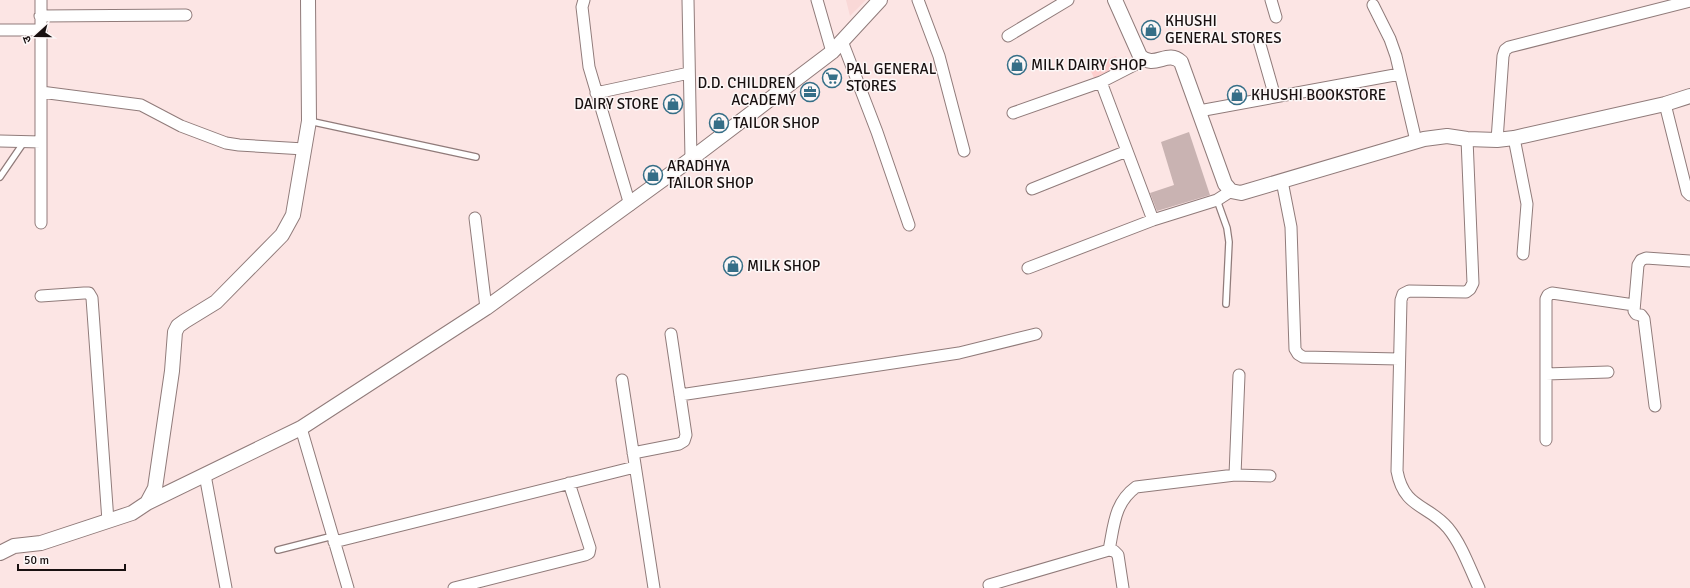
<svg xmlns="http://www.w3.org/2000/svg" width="1690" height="588" font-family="Signika,'Noto Sans Devanagari',sans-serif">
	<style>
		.built { fill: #f9d8d7 }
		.green { fill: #fececd }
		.building { fill: #c9b3b2 }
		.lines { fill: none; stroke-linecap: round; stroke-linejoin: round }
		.service-casing { stroke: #907b7a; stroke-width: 8 }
		.minor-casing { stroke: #907b7a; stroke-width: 13 }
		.tertiary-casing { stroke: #907b7a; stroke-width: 16 }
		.service { stroke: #fff; stroke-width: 5.5 }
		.minor { stroke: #fff; stroke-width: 11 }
		.tertiary { stroke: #fff; stroke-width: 14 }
		.labels { text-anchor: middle; stroke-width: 3; stroke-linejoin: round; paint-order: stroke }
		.poi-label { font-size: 15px; fill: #181010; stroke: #fcf7f7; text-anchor: start }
	</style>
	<rect width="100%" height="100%" fill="#fce5e4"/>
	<path class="built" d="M846 0H866L850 16Z"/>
	<path class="green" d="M1116 56 1119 67 1094 78 1089 67Z"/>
	<path class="building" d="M1189 132 1210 195 1157 211 1150 193 1174 185 1161 142Z"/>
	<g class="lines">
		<g class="service-casing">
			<path id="service" d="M309 121 476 157
				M0 177 24 142
				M1217 200 1227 228 1229 242 1226 304
				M278 550 333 536"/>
		</g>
		<g class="minor-casing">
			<path id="minor" d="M584 0 582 7 589 67 630 205
				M688 0 691 159
				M817 0 832 52
				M918 0 939 56 964 151
				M1271 0 1276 17
				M1373 5 1390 39 1396 56 1416 141
				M40 16 186 15
				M0 30H41
				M1008 36 1068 0
				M842 41 877 132 909 225
				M1259 41 1275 97
				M1101 82 1153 220
				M41 92 141 105 181 126 226 143 239 145 304 149
				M596 93 689 73
				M1665 104 1687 192 1690 195
				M1199 111 1400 74
				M1013 113 1101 82 1144 60
				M1514 138 1527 204 1523 254
				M1467 139 1473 283 1470 289 1466 292 1409 291 1403 294 1401 300 1397 471C1404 509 1428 504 1448 528 1462 545 1470 569 1479 588
				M1497 140 1503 56 1505 50 1509 47 1690 1
				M0 141 41 142
				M1282 181 1291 227 1295 349 1298 354 1303 357 1399 359
				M1032 189 1127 151
				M475 218 486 308
				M41 223V0
				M1028 268 1153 220 1217 200 1231 191
				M41 296 84 293H89L92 298 108 521
				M1546 374 1608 372
				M622 380 654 588
				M680 395 959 353 1036 334
				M1655 406 1644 319 1641 315 1636 314 1634 311 1638 265 1641 260 1646 258 1690 261
				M301 428 348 588
				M1546 440V299L1548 295 1552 293 1634 305
				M633 453 679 444 684 441 686 435 671 334
				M205 475 226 588
				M1235 475 1239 375
				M334 542 635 467
				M1109 550C1114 526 1114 503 1136 487L1235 475 1270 476
				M989 585 1109 550 1114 551 1118 555 1123 588
				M454 588 585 555 589 553 590 548 569 483"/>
		</g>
		<g class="tertiary-casing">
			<path id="tertiary" d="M1115 0 1140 56C1155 70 1167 49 1181 62L1225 184 1231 191 1241 193 1424 139 1447 136 1467 139 1497 140 1514 138 1665 104 1690 96
				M147 503 155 488 172 371 175 332 178 326 185 321 216 302 282 235 293 215 309 121 308 0
				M0 553 14 546 41 543 132 513 147 503 301 428 486 308 691 159 832 52 880 0"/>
		</g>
		<use href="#service" class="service"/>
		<use href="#minor" class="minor"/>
		<use href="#tertiary" class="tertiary"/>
	</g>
	<defs>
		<g id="shop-ring" transform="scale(1)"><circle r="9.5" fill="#fcf7f7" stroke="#356e87" stroke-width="1.5"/><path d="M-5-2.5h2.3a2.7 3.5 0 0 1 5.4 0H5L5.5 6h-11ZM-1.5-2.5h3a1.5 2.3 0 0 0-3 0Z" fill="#356e87"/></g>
		<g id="supermarket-ring" transform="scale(1)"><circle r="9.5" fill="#fcf7f7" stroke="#356e87" stroke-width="1.5"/><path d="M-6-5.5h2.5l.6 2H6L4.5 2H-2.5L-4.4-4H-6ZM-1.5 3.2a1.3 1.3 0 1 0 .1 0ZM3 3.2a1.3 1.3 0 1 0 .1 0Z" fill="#356e87"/></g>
		<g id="office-ring" transform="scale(1)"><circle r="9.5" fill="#fcf7f7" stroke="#356e87" stroke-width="1.5"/><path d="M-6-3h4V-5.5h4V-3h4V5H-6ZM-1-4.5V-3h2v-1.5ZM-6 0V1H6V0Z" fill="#356e87"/></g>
	</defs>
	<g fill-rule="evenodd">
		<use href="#shop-ring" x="1151" y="30"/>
		<use href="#shop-ring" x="1017" y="65"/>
		<use href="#supermarket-ring" x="832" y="78"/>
		<use href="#office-ring" x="810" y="92"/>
		<use href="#shop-ring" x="1237" y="95"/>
		<use href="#shop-ring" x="673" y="104"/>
		<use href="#shop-ring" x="719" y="123"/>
		<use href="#shop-ring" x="653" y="175"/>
		<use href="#shop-ring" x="733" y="266"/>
	</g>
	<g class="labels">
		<g class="poi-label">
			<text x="1165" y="26">KHUSHI<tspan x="1165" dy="17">GENERAL STORES</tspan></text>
			<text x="1031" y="70">MILK DAIRY SHOP</text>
			<text x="846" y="74">PAL GENERAL<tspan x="846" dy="17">STORES</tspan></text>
			<text x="796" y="88" text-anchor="end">D.D. CHILDREN<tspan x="796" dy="17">ACADEMY</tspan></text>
			<text x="1251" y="100">KHUSHI BOOKSTORE</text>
			<text x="659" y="109" text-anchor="end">DAIRY STORE</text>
			<text x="733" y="128">TAILOR SHOP</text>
			<text x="667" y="171">ARADHYA<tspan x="667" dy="17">TAILOR SHOP</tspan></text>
			<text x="747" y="271">MILK SHOP</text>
		</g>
	</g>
	<g transform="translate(36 36) rotate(249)" stroke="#fcf7f7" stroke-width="3" paint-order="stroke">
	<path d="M0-3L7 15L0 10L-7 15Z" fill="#181010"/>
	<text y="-6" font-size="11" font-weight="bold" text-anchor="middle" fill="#181010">उ</text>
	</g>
	<path d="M18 564v6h107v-6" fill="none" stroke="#181010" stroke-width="2"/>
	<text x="24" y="564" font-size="12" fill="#181010" stroke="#fcf7f7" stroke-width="3" paint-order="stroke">50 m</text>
</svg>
